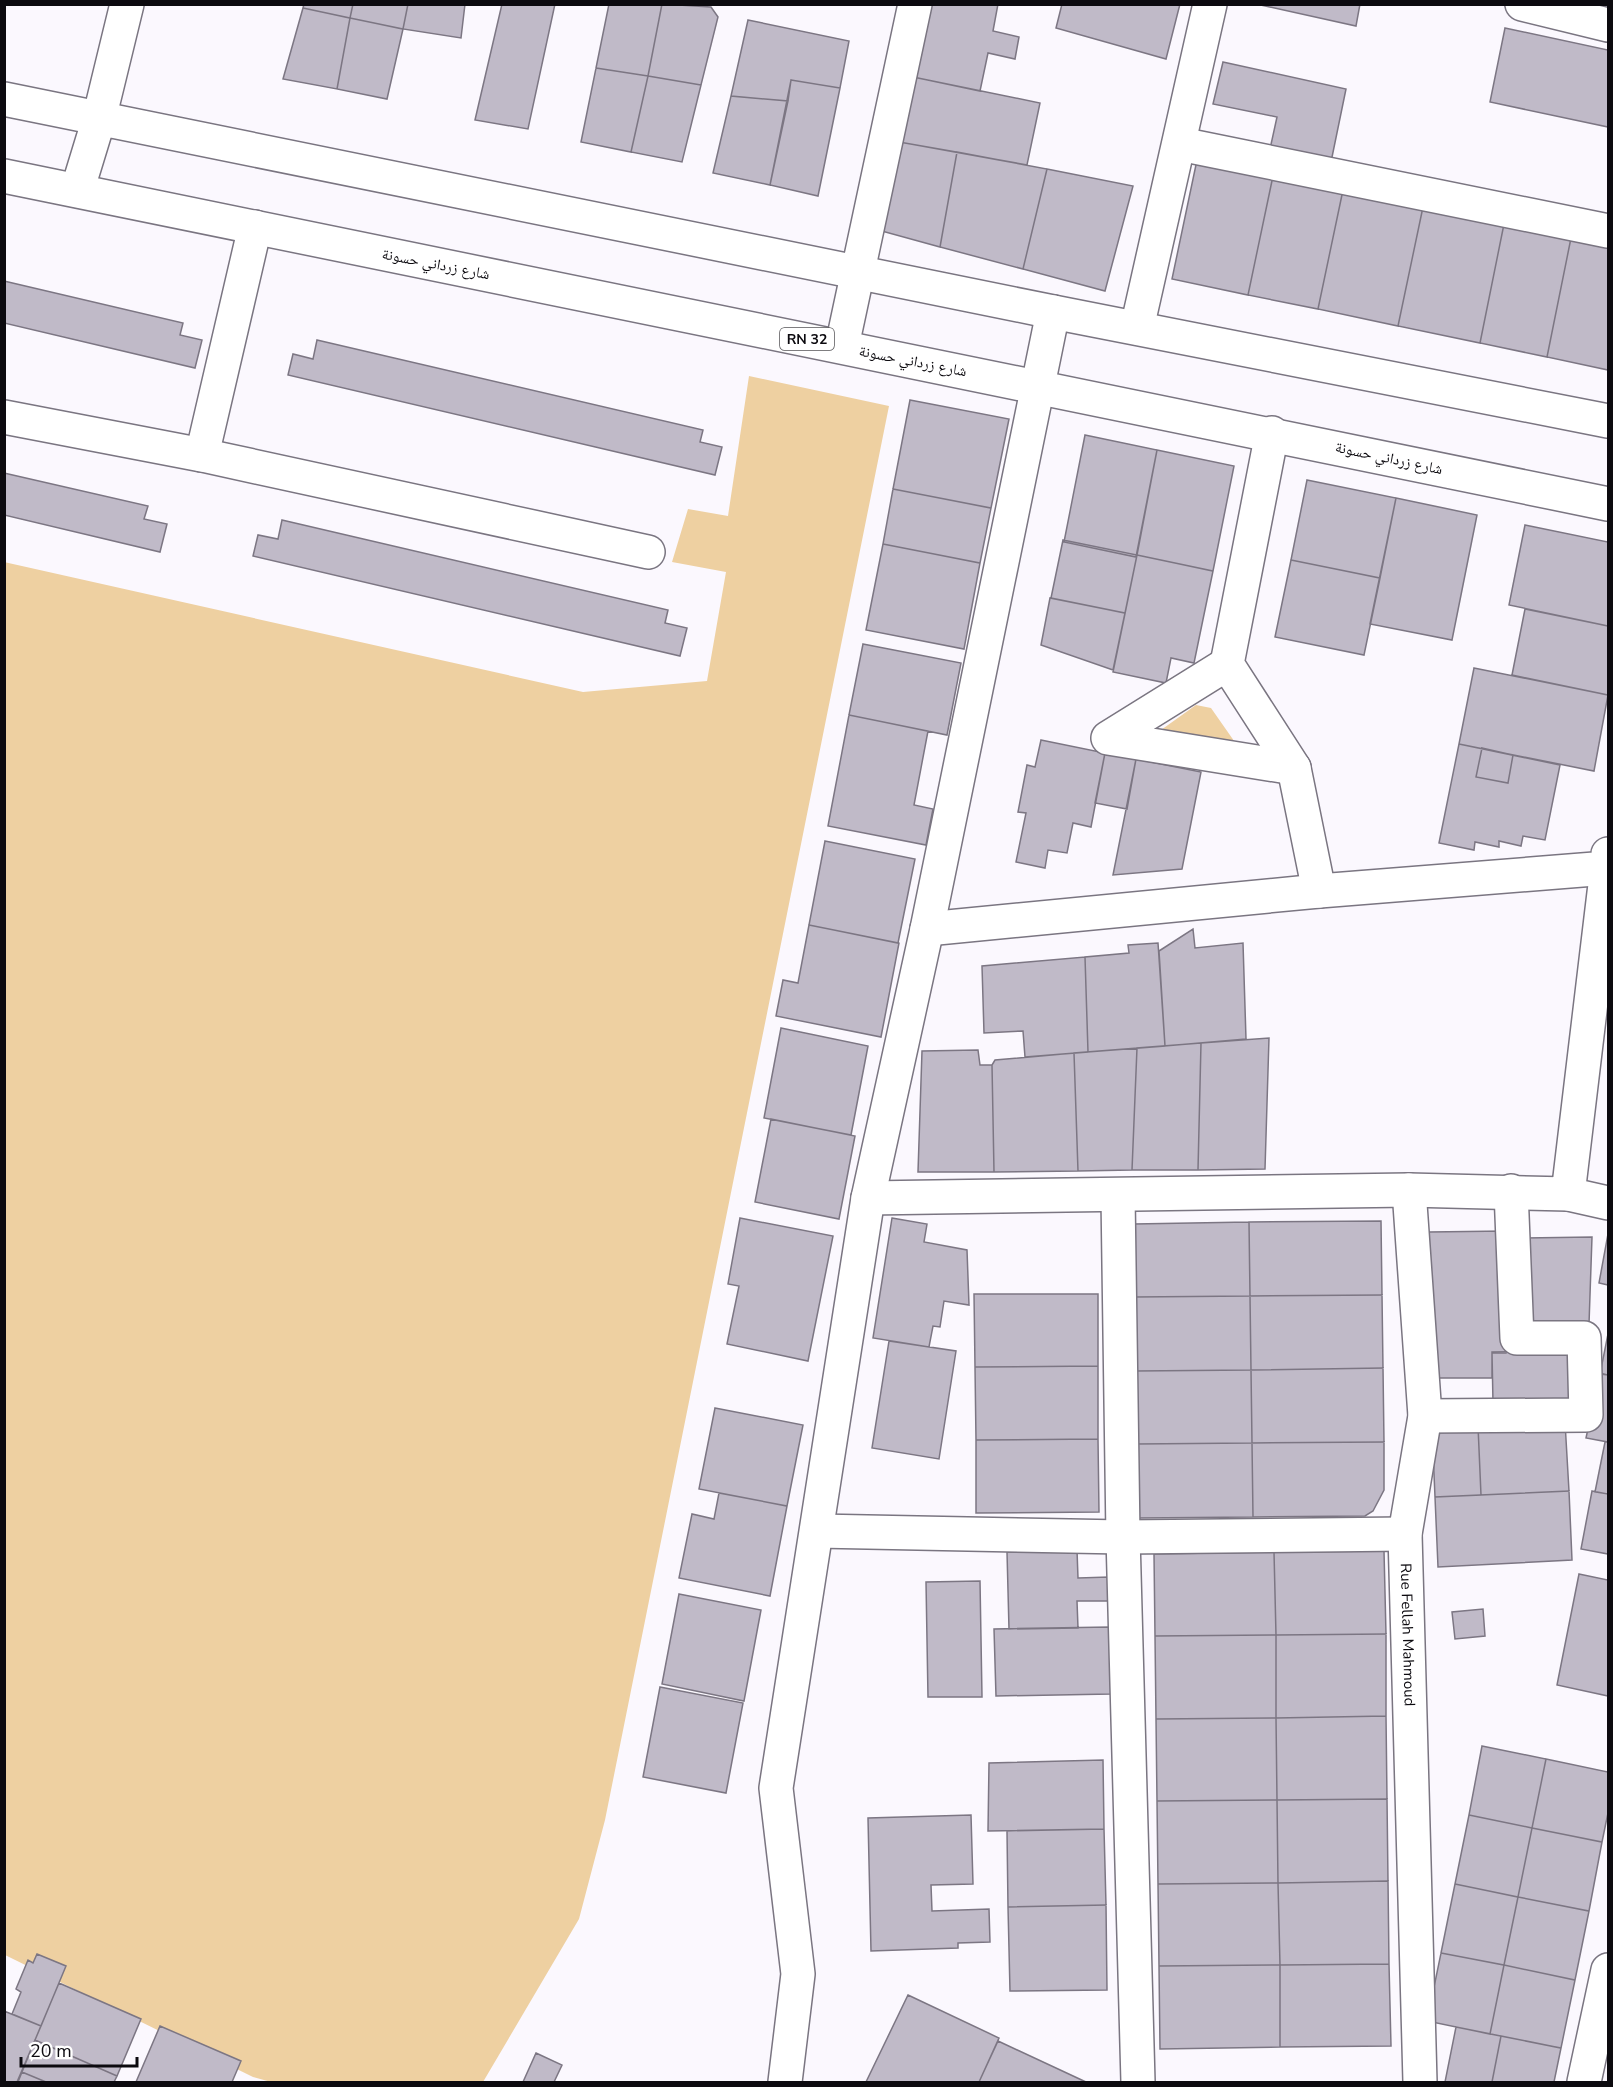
<svg xmlns="http://www.w3.org/2000/svg" width="1613" height="2087" font-family="'Nunito Sans','Noto Naskh Arabic',sans-serif">
	<style>
		.green { fill: #eed0a1 }
		.building { fill: #c0bac8; stroke: #7c7683; stroke-width: 1.5 }
		.lines { fill: none; stroke-linecap: round; stroke-linejoin: round }
		.minor-casing { stroke: #7a7581; stroke-width: 36 }
		.major-casing { stroke: #7a7581; stroke-width: 36 }
		.minor { stroke: #fff; stroke-width: 33 }
		.major { stroke: #fff; stroke-width: 33 }
		.labels { text-anchor: middle; stroke-width: 4.5; stroke-linejoin: round; paint-order: stroke }
		.shield { fill: #fff; stroke: #555457; stroke-width: 1.5 }
		.shield-label { font-size: 14px; font-weight: bold; fill: #0c0a0f }
		.street-label { font-size: 15px; fill: #0c0a0f; stroke: #fff }
	</style>
	<rect width="100%" height="100%" fill="#fbf8fe"/>
	<path class="green" d="M749 376 889 406 605 1820 579 1919 483 2082H271L253 2077 5 1955 4 562 583 692 707 681 726 572 672 562 688 509 728 516Z
		M1196 705 1211 708 1239 748 1154 735Z"/>
	<path class="building" d="M304 4H353L350 18 303 8Z
		M353 4H408L403 29 350 18Z
		M408 4H465L461 38 403 29Z
		M502 4H555L528 129 475 120Z
		M609 4H662L648 76 596 68Z
		M662 4 711 7 718 17 701 85 648 76Z
		M930 4H998L993 31 1019 37 1015 59 988 53 980 91 913 77Z
		M1062 4H1180L1166 59 1056 28Z
		M1256 4H1360L1356 26Z
		M303 8 350 18 337 89 283 79Z
		M350 18 403 29 387 99 337 89Z
		M748 20 849 41 840 88 791 80 788 101 731 96Z
		M1505 28 1608 50V127L1490 102Z
		M1223 62 1346 89 1331 162 1270 149 1277 117 1213 104Z
		M596 68 648 76 631 152 581 142Z
		M648 76 701 85 682 162 631 152Z
		M913 77 1040 103 1027 165 899 142Z
		M791 80 840 88 818 196 770 185Z
		M731 96 788 101 770 185 713 173Z
		M899 142 957 152 940 247 878 230Z
		M957 152 1047 169 1023 269 940 247Z
		M1197 160 1273 176 1248 295 1172 279Z
		M1047 169 1133 186 1105 291 1023 269Z
		M1273 176 1343 190 1318 309 1248 295Z
		M1343 190 1423 207 1398 326 1318 309Z
		M1423 207 1504 224 1480 343 1398 326Z
		M1504 224 1571 238 1547 357 1480 343Z
		M1571 238 1608 246V370L1547 357Z
		M4 281 183 323 180 335 202 340 195 368 4 323Z
		M317 340 703 430 700 442 722 447 715 475 288 375 293 354 313 359Z
		M910 400 1009 419 991 508 893 489Z
		M1085 435 1157 450 1136 557 1064 542Z
		M1157 450 1234 466 1213 571 1137 555Z
		M4 473 148 506 144 519 167 524 160 552 4 515Z
		M1307 480 1396 498 1380 578 1291 560Z
		M893 489 991 508 980 563 883 544Z
		M1396 498 1477 515 1452 640 1370 624Z
		M282 520 668 610 665 623 687 628 680 656 253 556 258 535 278 539Z
		M1525 525 1608 542V626L1509 605Z
		M1063 540 1137 555 1125 613 1051 598Z
		M883 544 980 563 964 649 866 630Z
		M1137 555 1213 571 1194 663 1171 658 1166 683 1113 672Z
		M1291 560 1380 578 1364 655 1275 637Z
		M1050 598 1125 613 1113 670 1041 645Z
		M1525 609 1608 626V695L1512 675Z
		M863 644 961 663 947 735 849 715Z
		M1474 668 1608 695 1594 771 1459 744Z
		M849 715 928 731 914 805 933 809 926 845 828 826Z
		M1041 740 1105 753 1091 827 1073 823 1067 853 1048 850 1045 868 1016 862 1026 813 1018 812 1027 765 1035 767Z
		M1459 744 1560 765 1545 840 1523 836 1521 846 1499 841V847L1475 842 1474 850 1439 843Z
		M1482 748 1513 755 1508 783 1476 777Z
		M1105 753 1136 759 1127 809 1095 803Z
		M1136 759 1201 772 1182 869 1113 875Z
		M825 841 915 859 898 943 809 925Z
		M809 925 899 943 881 1037 776 1016 783 980 798 983Z
		M1193 929 1195 948 1243 943 1246 1039 1165 1046 1159 951Z
		M1158 943 1165 1046 1088 1052 1085 957 1129 953 1128 945Z
		M1085 957 1088 1052 1025 1057 1023 1031 984 1033 982 966Z
		M781 1028 868 1046 851 1135 764 1118Z
		M1269 1038 1265 1169 1198 1170 1201 1043Z
		M1201 1043 1198 1170H1132L1137 1048Z
		M1137 1048 1132 1170 1078 1171 1074 1053Z
		M978 1050 980 1065H992L994 1172H918L922 1051Z
		M1074 1053 1078 1171 994 1172 992 1065 995 1060Z
		M771 1119 855 1136 839 1219 755 1202Z
		M740 1218 833 1236 808 1361 727 1344 739 1286 728 1284Z
		M892 1218 927 1224 924 1242 967 1250 969 1305 944 1301 940 1327 933 1326 929 1347 873 1338Z
		M1381 1221 1382 1295 1250 1296 1249 1222Z
		M1249 1222 1250 1296 1134 1297V1224Z
		M1505 1231 1506 1353H1492V1378H1432L1429 1232Z
		M1608 1234V1285L1599 1283Z
		M1592 1237 1589 1324 1519 1326 1518 1238Z
		M974 1294H1098V1366L975 1367Z
		M1382 1295 1383 1368 1251 1370 1250 1296Z
		M1250 1296 1251 1370 1135 1371 1134 1297Z
		M1608 1334V1375L1600 1374Z
		M889 1341 956 1351 939 1459 872 1448Z
		M1580 1351 1581 1402 1493 1403 1492 1352Z
		M1098 1366V1439L976 1440 975 1367Z
		M1383 1368 1384 1442 1252 1443 1251 1370Z
		M1251 1370 1252 1443 1136 1444 1135 1371Z
		M1600 1373 1608 1375V1442L1586 1438Z
		M715 1408 803 1425 787 1506 699 1489Z
		M1565 1422 1569 1491 1481 1495 1478 1426Z
		M1478 1426 1481 1495 1435 1497 1432 1428Z
		M1098 1439 1099 1512 976 1513V1440Z
		M1384 1442V1490L1373 1511 1365 1516 1253 1517 1252 1443Z
		M1605 1442H1608V1494L1595 1492Z
		M1252 1443 1253 1517 1137 1518 1136 1444Z
		M1569 1491 1572 1560 1438 1567 1435 1497Z
		M1592 1491 1608 1494V1554L1581 1549Z
		M719 1493 787 1506 770 1596 679 1578 692 1514 714 1519Z
		M1077 1550 1078 1578 1109 1577V1601H1077L1078 1628 1009 1629 1007 1552Z
		M1384 1551 1386 1634 1276 1635 1274 1552Z
		M1274 1552 1276 1635 1155 1636 1154 1554Z
		M1579 1574 1608 1580V1696L1557 1685Z
		M980 1581 982 1697H928L926 1582Z
		M679 1594 761 1610 744 1701 662 1684Z
		M1483 1609 1485 1636 1455 1639 1452 1612Z
		M1110 1627 1111 1694 996 1696 994 1629Z
		M1386 1634V1716L1276 1718V1635Z
		M1276 1635V1718L1156 1719 1155 1636Z
		M660 1687 743 1703 726 1793 643 1777Z
		M1386 1716 1387 1799 1277 1800 1276 1718Z
		M1276 1718 1277 1800 1157 1801 1156 1719Z
		M1482 1746 1546 1759 1532 1828 1469 1815Z
		M1546 1759 1608 1772V1813L1602 1842 1532 1828Z
		M1103 1760 1104 1829 988 1831 989 1763Z
		M1387 1799 1388 1881 1278 1883 1277 1800Z
		M1277 1800 1278 1883 1158 1884 1157 1801Z
		M971 1815 973 1884 931 1885 932 1911 989 1909 990 1942 958 1943V1948L871 1951 868 1818Z
		M1469 1815 1532 1828 1518 1897 1455 1884Z
		M1532 1828 1602 1842 1589 1911 1518 1897Z
		M1104 1829 1106 1905 1008 1907 1007 1831Z
		M1388 1881 1389 1964 1280 1965 1278 1883Z
		M1278 1883 1280 1965 1159 1966 1158 1884Z
		M1455 1884 1518 1897 1504 1965 1441 1953Z
		M1518 1897 1589 1911 1575 1980 1504 1965Z
		M1106 1905 1107 1990 1010 1991 1008 1907Z
		M1441 1953 1504 1965 1490 2034 1427 2021Z
		M37 1954 66 1966 41 2026 12 2014 21 1992 16 1989 28 1960 33 1963Z
		M1389 1964 1391 2046 1280 2047V1965Z
		M1280 1965V2047L1160 2049 1159 1966Z
		M1504 1965 1575 1980 1561 2048 1490 2034Z
		M59 1983 141 2019 117 2076 35 2040Z
		M908 1995 999 2038 979 2082H866Z
		M4 2011 41 2026 17 2082H4Z
		M160 2026 241 2061 232 2082H136Z
		M1456 2027 1501 2036 1492 2082H1445Z
		M1501 2036 1561 2048 1554 2082H1492Z
		M35 2040 117 2076 114 2082H46L22 2072Z
		M998 2041 1086 2082H979Z
		M536 2053 562 2065 554 2082H523Z
		M22 2072 46 2082H18Z"/>
	<g class="lines">
		<g class="minor-casing">
			<g id="minor">
				<path d="M1522 4 1608 25"/>
				<path d="M99 119 127 4"/>
				<path d="M1180 144 1608 231"/>
				<path d="M1137 328 1210 4"/>
				<path d="M842 346 915 4"/>
				<path d="M4 417 202 455 648 552"/>
				<path d="M1272 433 1227 664 1294 768 1319 891"/>
				<path d="M202 455 255 227"/>
				<path d="M1227 664 1108 738 1294 768"/>
				<path d="M927 929 1319 891 1607 868 1608 854"/>
				<path id="s1" d="M1409 1190 1425 1416 1405 1534 1420 2082"/>
				<path d="M1568 1194 1608 1203"/>
				<path d="M1118 1196 1123 1537 1138 2082"/>
				<path d="M868 1198 1409 1190 1568 1194 1607 868"/>
				<path d="M1425 1416 1586 1415 1584 1338H1517L1511 1191"/>
				<path d="M817 1531 1123 1537 1405 1534"/>
				<path d="M785 2082 798 1974 776 1788 868 1198 927 929 1053 312"/>
				<path d="M1584 2082 1608 1970"/>
			</g>
		</g>
		<g class="major-casing">
			<path id="major" d="M4 99 1053 312 1608 421
				M4 176 1608 504
				M77 191 99 119"/>
		</g>
		<use href="#minor" class="minor"/>
		<use href="#major" class="major"/>
	</g>
	<g class="labels">
		<rect class="shield" x="780" y="328" width="54" height="22" rx="4.5"/>
		<g class="shield-label">
			<text x="807" y="344">RN 32</text>
		</g>
		<g class="street-label">
			<text transform="translate(436 264) rotate(11)" y="5">شارع زرداني حسونة</text>
			<text transform="translate(913 361) rotate(11)" y="5">شارع زرداني حسونة</text>
			<text transform="translate(1389 458) rotate(12)" y="5">شارع زرداني حسونة</text>
			<text dy="5" stroke="none"><textPath href="#s1" startOffset="447">Rue Fellah Mahmoud</textPath></text>
		</g>
	</g>
	<rect width="1613" height="2087" fill="none" stroke="#0c0a0f" stroke-width="12"/>
	<path d="M21 2057v9h116v-9" fill="none" stroke="#0c0a0f" stroke-width="3"/>
	<text x="30" y="2057" font-size="18" fill="#0c0a0f" stroke="#ffffff" stroke-width="4.5" paint-order="stroke">20 m</text>
</svg>
